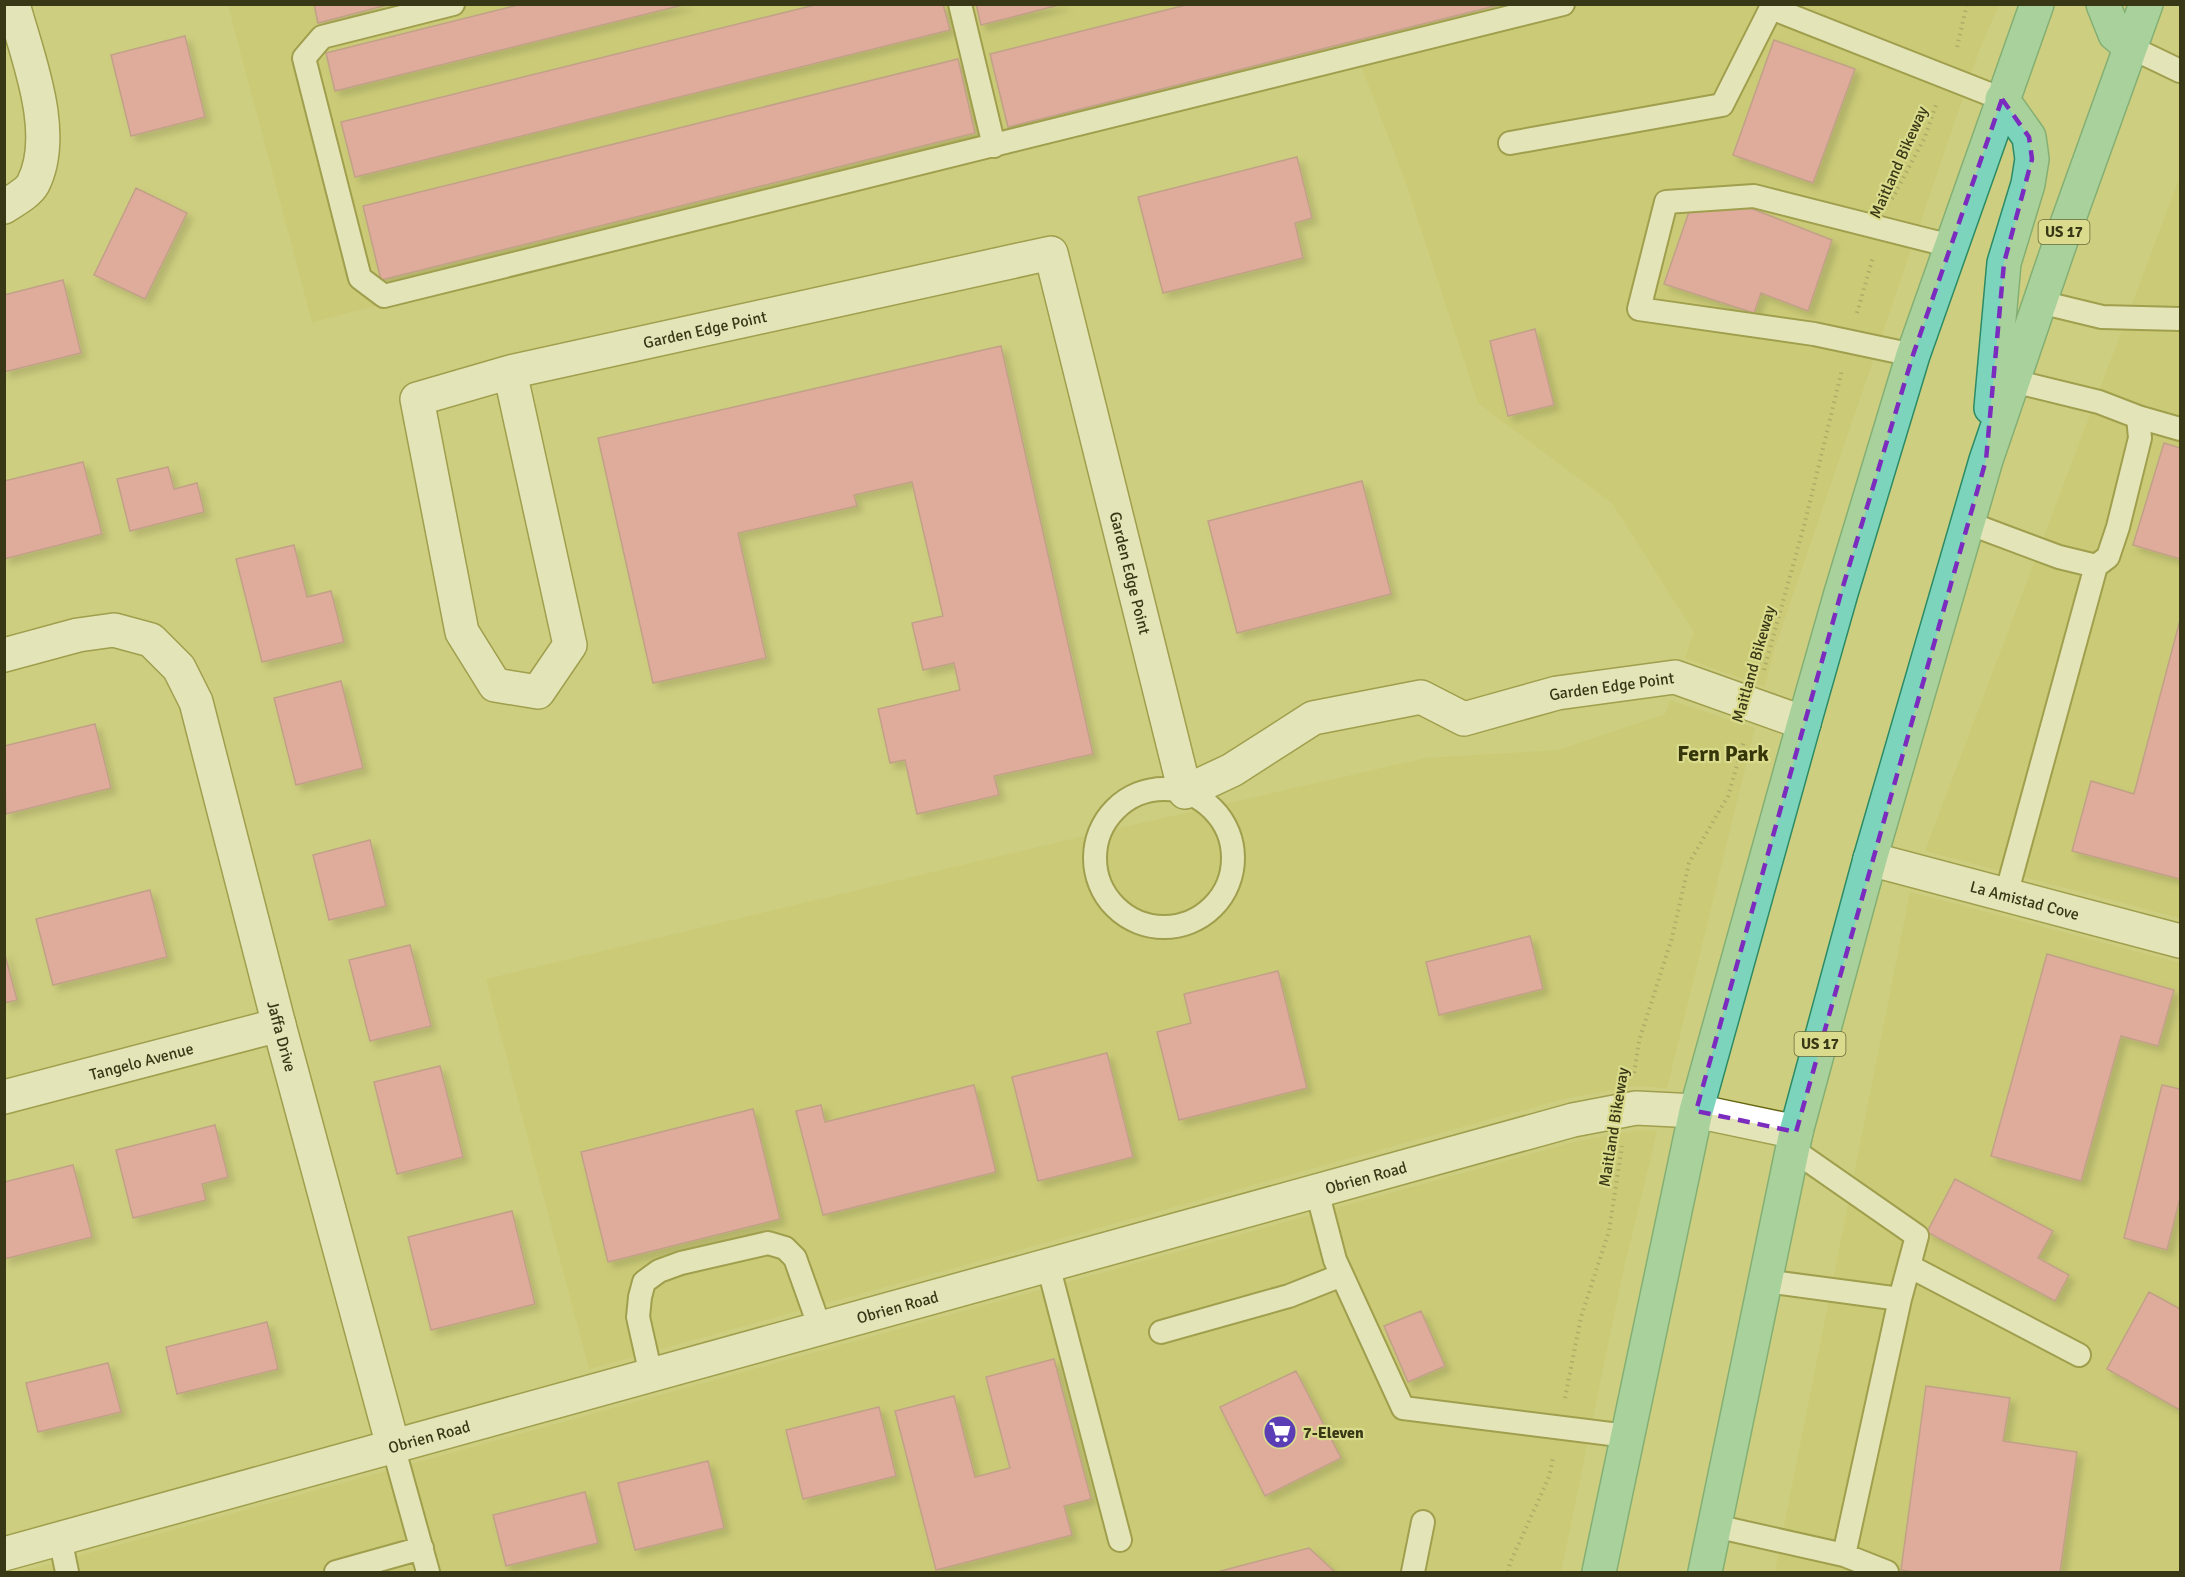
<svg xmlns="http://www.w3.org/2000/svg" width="2185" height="1577" font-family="Signika,sans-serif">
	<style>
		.built { fill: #c5c56d }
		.building { fill: #f480bd; stroke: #b26c8f; stroke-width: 1.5; filter: url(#shadow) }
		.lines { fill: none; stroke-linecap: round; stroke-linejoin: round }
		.service-casing { stroke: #676610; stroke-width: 26 }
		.minor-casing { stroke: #676610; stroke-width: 36 }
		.tertiary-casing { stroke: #676610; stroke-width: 36 }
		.primary-casing { stroke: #2c8b66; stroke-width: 36 }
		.path { stroke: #86864d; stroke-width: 4; stroke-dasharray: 1.5 4.5; stroke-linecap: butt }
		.service { stroke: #fff; stroke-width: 22 }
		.minor { stroke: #fff; stroke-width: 33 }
		.tertiary { stroke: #fff; stroke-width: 33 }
		.primary { stroke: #7dd4bc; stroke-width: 33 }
		.marked { fill: none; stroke: #7b2cbf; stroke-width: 4.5; stroke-dasharray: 12 8; stroke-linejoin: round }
		.labels { text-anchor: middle; stroke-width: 4.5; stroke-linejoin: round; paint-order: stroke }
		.shield { fill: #dadb8c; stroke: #69693a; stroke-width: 1.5 }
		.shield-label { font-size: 15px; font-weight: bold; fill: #383817 }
		.street-label { font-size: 16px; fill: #383817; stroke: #dadb8c }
		.poi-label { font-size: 16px; font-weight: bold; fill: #383817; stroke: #dadb8c; text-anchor: start }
		.district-label { font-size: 22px; font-weight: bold; fill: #36360b; stroke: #dadb8c }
	</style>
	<defs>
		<filter id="shadow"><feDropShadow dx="5.5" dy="5.5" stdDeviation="3" flood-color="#0004"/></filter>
	</defs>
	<rect width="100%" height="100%" fill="#cdce7f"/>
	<path class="built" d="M228 5H1999L1980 48 1774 650 1765 687 1685 658 1694 632 1612 503 1478 403 1405 180 1358 58 312 322Z
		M2180 177V918L1925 851Z
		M1670 700 1755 728 1667 1088 1635 1086 1567 1098 589 1369 486 979 1080 837 1426 758 1558 750 1665 714Z
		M1910 892 2180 963V1572H1775Z
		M1638 1130 1657 1131 1623 1272 1561 1572H21L1578 1141Z"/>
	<path class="building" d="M314 4H391L318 23Z
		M522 4H687L335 91 326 53Z
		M819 4H943L950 30 355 177 341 122Z
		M976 4H1063L981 25Z
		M1190 4H1503L1008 127 990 54Z
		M185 36 205 117 131 136 111 55Z
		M1774 40 1855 69 1813 183 1733 155Z
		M958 59 975 133 381 280 363 206Z
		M1297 157 1312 218 1295 223 1303 258 1163 293 1138 197Z
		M136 188 187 213 145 299 94 275Z
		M1750 208 1832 240 1808 311 1761 293 1754 313 1664 284 1689 212Z
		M63 280 81 353 4 372V295Z
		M1535 329 1554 405 1508 416 1490 341Z
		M1001 346 1093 754 994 776 999 795 917 814 905 760 890 763 878 709 960 690 954 663 923 670 912 623 943 616 912 482 854 495 857 506 738 533 766 658 653 683 598 438Z
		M2164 443 2180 448V559L2133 545Z
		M83 462 102 534 4 559V481Z
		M168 467 174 489 197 483 204 512 130 531 117 479Z
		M1362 481 1391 594 1237 633 1208 521Z
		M294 545 307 597 331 591 344 642 262 662 236 559Z
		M2180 620V879L2072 851 2091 781 2134 794Z
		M341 681 363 768 296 785 274 698Z
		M95 724 111 788 6 814 4 746Z
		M370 840 386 906 329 920 313 855Z
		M150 890 167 957 53 985 36 919Z
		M1530 936 1543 989 1439 1015 1426 962Z
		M410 945 431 1026 370 1041 349 960Z
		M4 951 17 1000 4 1003Z
		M2047 954 2174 990 2158 1046 2121 1036 2081 1181 1991 1156Z
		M1278 971 1307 1088 1179 1120 1157 1032 1191 1023 1184 994Z
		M1107 1053 1133 1157 1038 1181 1012 1077Z
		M440 1066 463 1157 397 1174 374 1082Z
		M974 1085 996 1172 823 1215 796 1111 821 1105 825 1122Z
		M2162 1085 2180 1089V1198L2167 1250 2124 1238Z
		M753 1109 780 1219 608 1262 581 1152Z
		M215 1125 228 1177 202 1184 206 1200 133 1218 116 1150Z
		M73 1165 92 1237 4 1259V1182Z
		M1955 1179 2053 1231 2038 1258 2069 1275 2055 1301 1927 1232Z
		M512 1211 535 1304 431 1330 408 1237Z
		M2149 1292 2180 1309V1410L2107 1369Z
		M1421 1311 1445 1366 1408 1382 1384 1326Z
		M267 1322 278 1369 177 1394 166 1347Z
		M1054 1359 1091 1499 1064 1506 1072 1535 936 1570 895 1411 954 1396 975 1477 1010 1468 986 1377Z
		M108 1363 121 1412 38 1432 26 1383Z
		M1296 1371 1341 1458 1265 1496 1220 1407Z
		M1926 1386 2010 1398 2003 1441 2077 1452 2060 1572H1913L1901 1570Z
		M879 1407 896 1476 803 1499 786 1430Z
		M708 1461 724 1528 635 1550 618 1483Z
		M585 1492 598 1543 506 1566 493 1515Z
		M1309 1548 1335 1572H1217Z"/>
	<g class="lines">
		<g class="service-casing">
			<path id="service" d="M453 4 322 37 304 58 360 278 384 296 1563 4
				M960 4 994 146
				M2130 47 2180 71
				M1510 143 1722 105 1771 8 2002 99
				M2040 302 2102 317 2180 319
				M1913 355 1814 334 1639 309 1666 202 1754 196 1951 246
				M2138 417 2180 429
				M1968 523 2059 557 2096 566 2108 557 2118 527 2140 438 2138 417 2099 402 2013 381
				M1095 858a69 69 0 1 1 138 0a69 69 0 1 1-138 0Z
				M2006 895 2096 566
				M1792 1149 1917 1236 1900 1299
				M1317 1191 1335 1260 1403 1408 1627 1436
				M1048 1265 1120 1540
				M1909 1266 2079 1355
				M1161 1332 1289 1296 1342 1275
				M651 1375 638 1317 640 1297 644 1282 659 1271 681 1263 768 1243 785 1248 795 1258 820 1328
				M393 1446 428 1572
				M1715 1526 1844 1555 1900 1299 1765 1281
				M60 1538 67 1572
				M1844 1555 1887 1572
				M336 1572 422 1548
				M1413 1572 1423 1522"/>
		</g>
		<g class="minor-casing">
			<g id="minor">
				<path d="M4 207C13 201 28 193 33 184 59 133 27 56 13 4"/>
				<path id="s1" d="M510 372 570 645 538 692 495 685 462 632 417 399 510 372 1051 253 1185 792 1232 770 1313 718 1421 697 1464 719 1557 693 1675 677 1804 723"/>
				<path id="s2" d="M4 655 78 635 114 630 151 640 179 668 196 702 279 1025 393 1446"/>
				<path id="s3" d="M1870 859 2180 941"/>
				<path id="s4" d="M4 1097 279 1025"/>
			</g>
		</g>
		<g class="tertiary-casing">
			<g id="tertiary">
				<path id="s5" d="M4 1554 1573 1120 1636 1108 1696 1111 1796 1132"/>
			</g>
		</g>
		<g class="primary-casing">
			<path id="primary" d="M2103 4 2115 34 2130 47
				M1991 408 2004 263 2028 184 2032 159 2029 137 2002 99
				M1599 1572 1696 1111 1804 723 1841 593 1913 355 2037 4
				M1705 1572 1796 1132 1870 859 1986 460 2058 249 2146 4"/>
		</g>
		<path class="path" d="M1957 47 1967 4
			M1892 199 1924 139 1936 105
			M1857 313 1873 257
			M1764 670 1805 522 1842 370
			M1634 1073 1639 1041 1672 938 1689 863 1728 796 1744 741
			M1565 1398 1581 1317 1609 1231 1622 1146
			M1508 1572 1510 1563 1549 1477 1553 1458"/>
		<use href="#service" class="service"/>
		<use href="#minor" class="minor"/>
		<use href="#tertiary" class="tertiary"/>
		<use href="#primary" class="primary"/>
	</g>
	<path d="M0 0H2185V1577H0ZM2002 99 2029 137 2032 159 2004 263 1986 460 1796 1132 1696 1111 1841 593 1913 355Z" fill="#cdce7f" fill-opacity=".55" fill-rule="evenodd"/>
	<path class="marked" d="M2002 99 2029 137 2032 159 2004 263 1986 460 1796 1132 1696 1111 1841 593 1913 355Z"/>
	<defs>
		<g id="supermarket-disc" transform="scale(1.725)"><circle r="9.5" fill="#5b3db5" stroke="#dadb8c"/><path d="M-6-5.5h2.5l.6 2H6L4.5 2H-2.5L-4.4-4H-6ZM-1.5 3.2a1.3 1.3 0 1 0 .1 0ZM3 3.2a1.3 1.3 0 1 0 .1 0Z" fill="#fff"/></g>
	</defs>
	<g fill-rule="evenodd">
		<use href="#supermarket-disc" x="1280" y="1432"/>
	</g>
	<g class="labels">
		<g class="shield">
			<rect x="2038.5" y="220" width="51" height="24" rx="4.5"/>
			<rect x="1794.5" y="1032" width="51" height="24" rx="4.5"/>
		</g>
		<g class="shield-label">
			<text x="2064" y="237">US 17</text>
			<text x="1820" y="1049">US 17</text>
		</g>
		<g class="street-label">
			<text transform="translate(1898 162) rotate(-66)" y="6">Maitland Bikeway</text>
			<text dy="6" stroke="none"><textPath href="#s1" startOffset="976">Garden Edge Point</textPath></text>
			<text dy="6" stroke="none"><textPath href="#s1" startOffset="1660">Garden Edge Point</textPath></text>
			<text transform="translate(1753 664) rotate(-74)" y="6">Maitland Bikeway</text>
			<text dy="6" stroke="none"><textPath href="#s1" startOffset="2344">Garden Edge Point</textPath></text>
			<text dy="6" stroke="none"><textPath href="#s3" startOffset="160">La Amistad Cove</textPath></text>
			<text dy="6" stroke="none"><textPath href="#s2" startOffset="574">Jaffa Drive</textPath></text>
			<text dy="6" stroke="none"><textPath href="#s4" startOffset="142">Tangelo Avenue</textPath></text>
			<text transform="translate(1613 1127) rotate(-81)" y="6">Maitland Bikeway</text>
			<text dy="6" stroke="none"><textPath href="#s5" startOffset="1413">Obrien Road</textPath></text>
			<text dy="6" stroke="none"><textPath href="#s5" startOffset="927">Obrien Road</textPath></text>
			<text dy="6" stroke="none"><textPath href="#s5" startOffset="441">Obrien Road</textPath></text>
		</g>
		<g class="poi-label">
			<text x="1303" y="1438">7-Eleven</text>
		</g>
		<g class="district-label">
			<text x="1723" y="761">Fern Park</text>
		</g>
	</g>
	<rect width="2185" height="1577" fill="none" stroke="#383817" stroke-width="12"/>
</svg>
